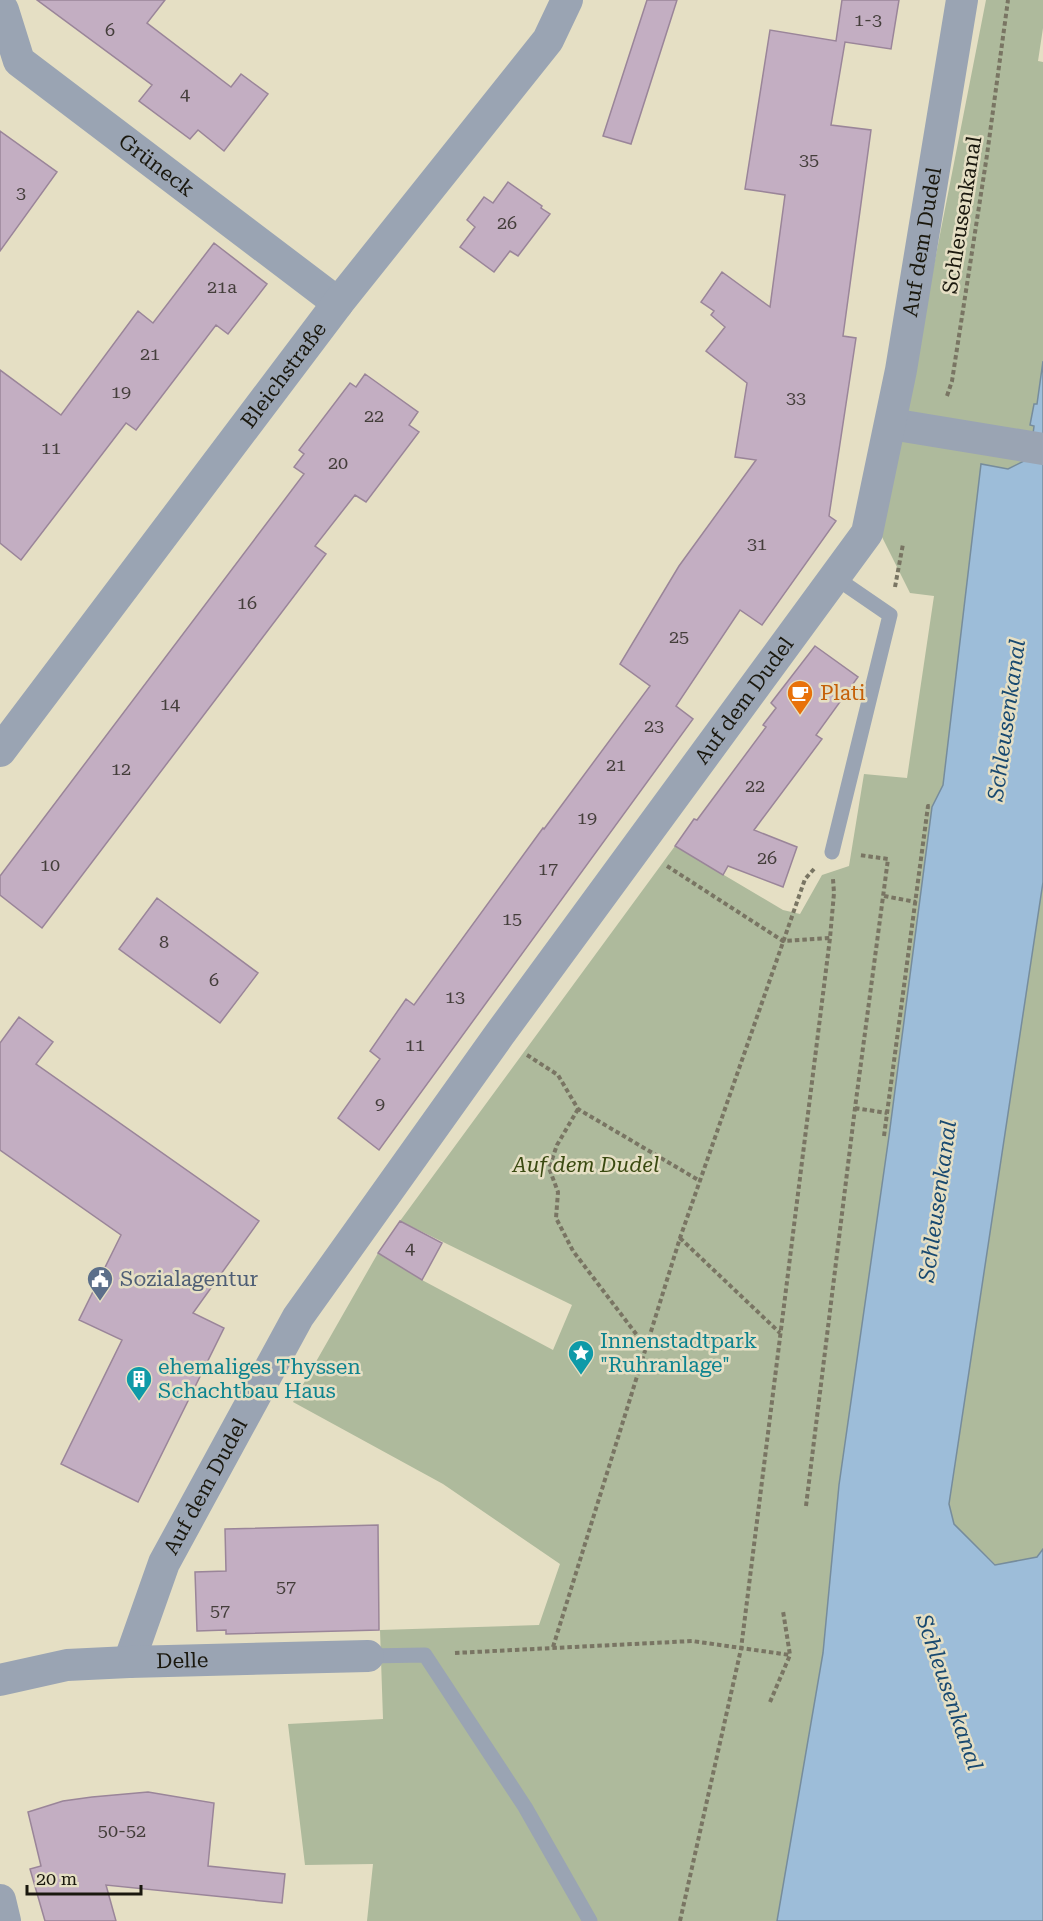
<svg xmlns="http://www.w3.org/2000/svg" width="1043" height="1921" font-family="'Roboto Serif',serif">
	<style>
		.green { fill: #aeba9c }
		.water { fill: #9dbdd9; stroke: #768c9c; stroke-width: 1.5 }
		.building { fill: #c3aec2; stroke: #9a8599; stroke-width: 1.5 }
		.lines { fill: none; stroke-linecap: round; stroke-linejoin: round }
		.path { stroke: #797563; stroke-width: 4; stroke-dasharray: 4.5 3; stroke-linecap: butt }
		.service { stroke: #9aa4b3; stroke-width: 15 }
		.minor { stroke: #9aa4b3; stroke-width: 32 }
		.labels { text-anchor: middle; stroke-width: 5; stroke-linejoin: round; paint-order: stroke }
		.number-label { font-size: 18px; fill: #443e3b }
		.street-label { font-size: 21px; fill: #1a180e; stroke: #e5dfc4 }
		.food-label { font-size: 21px; fill: #c56008; stroke: #e5dfc4; text-anchor: start }
		.park-label { font-size: 21px; font-style: italic; fill: #3a4a11; stroke: #e5dfc4 }
		.service-label { font-size: 21px; fill: #4e5e75; stroke: #e5dfc4; text-anchor: start }
		.culture-label { font-size: 21px; fill: #0d838f; stroke: #e5dfc4; text-anchor: start }
		.water-label { font-size: 22px; font-style: italic; fill: #184970; stroke: #e5dfc4 }
	</style>
	<rect width="100%" height="100%" fill="#e5dfc4"/>
	<path class="green" d="M986 0H1043V28L1038 61 1043 62V361L1037 405 1034 404 1030 425H1034L1030 458 1008 469 981 465 943 785 932 807 889 1136 839 1485 823 1653 777 1921H367L373 1864 305 1865 288 1724 383 1719 380 1630 539 1625 560 1564 443 1484 293 1402 378 1253 422 1280 553 1350 572 1305 400 1221 675 846 783 910 800 914 822 875 849 866 864 774 907 778 934 596 910 593 881 535Z
		M1043 882V1549L1037 1557 996 1565 954 1524 949 1504Z"/>
	<path class="water" d="M1043 361V882L949 1504 954 1524 995 1565 1037 1557 1043 1549V1921H777L823 1653 839 1485 889 1136 932 807 943 785 981 464 1008 469 1030 458 1034 426 1030 425 1034 404H1037Z"/>
	<path class="building" d="M37 0H165L147 23 231 87 241 74 268 94 224 151 198 130 190 139 139 101 152 85Z
		M647 0H677L631 144 603 136Z
		M842 0H899L891 49 845 42 831 125 871 130 843 336 856 338 829 516 836 521 762 625 740 610 676 706 693 719 379 1150 338 1118 380 1059 370 1051 406 999 414 1005 543 828 544 829 650 686 620 664 679 566 756 460 735 457 747 383 706 351 725 327 711 315 714 311 701 302 722 272 770 307 785 195 745 189 770 30 836 41Z
		M0 131 57 172 0 251Z
		M508 182 542 206 541 208 550 214 518 256 510 251 494 272 460 247 475 227 467 220 484 197 493 203Z
		M214 243 267 284 228 334 216 325 136 430 126 423 21 560 0 543V370L61 415 138 311 153 323Z
		M365 374 418 412 409 425 419 432 366 502 355 495 315 546 326 554 42 928 0 895V876L304 474 294 467 304 454 299 450 350 383 356 387Z
		M815 646 858 677 816 735 822 739 754 830 797 847 783 887 728 866 723 875 675 846 694 819 697 820 766 727 763 725 776 708 771 703Z
		M157 898 258 973 220 1023 119 949Z
		M19 1017 53 1042 36 1064 259 1221 193 1313 224 1328 138 1502 61 1464 122 1340 79 1320 121 1235 0 1150V1043Z
		M400 1221 442 1243 422 1280 378 1253Z
		M378 1525 379 1630 226 1634V1630L197 1631 195 1572 226 1571 225 1529Z
		M148 1792 214 1803 208 1866 285 1874 282 1903 106 1885 116 1921H45L30 1869 41 1866 28 1812 63 1801 92 1797Z"/>
	<g class="lines">
		<path class="path" d="M947 396 952 381 987 155 1008 0
			M895 587 903 544
			M667 866 783 941 830 938
			M884 896 916 902
			M527 1055 558 1075 578 1109 700 1181
			M855 1108 887 1113
			M578 1109 557 1145 549 1168 558 1192 556 1218 573 1251 646 1347
			M884 1136 928 806 932 807
			M680 1238 780 1333
			M806 1506 855 1108 888 859 859 855
			M553 1647 680 1238 805 879 814 869
			M455 1653 692 1641 790 1655
			M770 1702 790 1655 783 1611
			M680 1921 741 1649 830 938 834 893 833 879"/>
		<path class="service" d="M832 852 890 615 836 578
			M368 1656 425 1655 525 1807 590 1921"/>
		<g class="minor">
			<path id="s1" d="M3 10 19 61 338 303"/>
			<path d="M891 424 1043 449"/>
			<path id="s2" d="M0 751 338 303 548 40 567 0"/>
			<path id="s3" d="M129 1662 164 1563 298 1317 499 1035 867 533 901 370 962 0"/>
			<path id="s4" d="M0 1680 67 1665 129 1662 368 1656"/>
			<path d="M0 1900 5 1921"/>
		</g>
	</g>
	<defs>
		<g id="cafe-pin" transform="scale(1.35)"><path d="M0 17L-7.5 6A9.5 9.5 0 1 1 7.5 6Z" fill="#e8710a" stroke="#e5dfc4"/><path d="M-5.5-4.5H6V0H3Q3 3.5 0 3.5H-2.5Q-5.5 3.5-5.5 0ZM3-3.2v2h1.7v-2ZM-6 4.5H4V6H-6Z" fill="#fff"/></g>
		<g id="civic-pin" transform="scale(1.35)"><path d="M0 17L-7.5 6A9.5 9.5 0 1 1 7.5 6Z" fill="#5c6f8a" stroke="#e5dfc4"/><path d="M-.6-6.5H3V-4.5H.6V-3L4-1V1h2V6H-6V1h2V-1L-.6-3ZM-1.2 2.5V6h2.4V2.5Z" fill="#fff"/></g>
		<g id="sight-pin" transform="scale(1.35)"><path d="M0 17L-7.5 6A9.5 9.5 0 1 1 7.5 6Z" fill="#0f9aa8" stroke="#e5dfc4"/><path d="M0-6L1.8-2.2L6-1.7L2.9 1.2L3.7 5.4L0 3.3L-3.7 5.4L-2.9 1.2L-6-1.7L-1.8-2.2Z" fill="#fff"/></g>
		<g id="building-pin" transform="scale(1.35)"><path d="M0 17L-7.5 6A9.5 9.5 0 1 1 7.5 6Z" fill="#0f9aa8" stroke="#e5dfc4"/><path d="M-4-6H4V6H1V3H-1V6H-4ZM-2.5-4.3h1.7v1.8h-1.7ZM.8-4.3h1.7v1.8H.8ZM-2.5-1h1.7V.8h-1.7ZM.8-1h1.7V.8H.8Z" fill="#fff"/></g>
	</defs>
	<g fill-rule="evenodd">
		<use href="#cafe-pin" x="800" y="693"/>
		<use href="#civic-pin" x="100" y="1279"/>
		<use href="#sight-pin" x="581" y="1353"/>
		<use href="#building-pin" x="139" y="1379"/>
	</g>
	<g class="labels">
		<g class="number-label">
			<text x="868" y="26">1-3</text>
			<text x="110" y="36">6</text>
			<text x="185" y="100">4</text>
			<text x="809" y="166">35</text>
			<text x="21" y="199">3</text>
			<text x="507" y="229">26</text>
			<text x="222" y="293">21a</text>
			<text x="150" y="360">21</text>
			<text x="121" y="398">19</text>
			<text x="796" y="404">33</text>
			<text x="374" y="422">22</text>
			<text x="51" y="454">11</text>
			<text x="338" y="469">20</text>
			<text x="757" y="550">31</text>
			<text x="247" y="609">16</text>
			<text x="679" y="643">25</text>
			<text x="170" y="710">14</text>
			<text x="654" y="732">23</text>
			<text x="616" y="771">21</text>
			<text x="121" y="775">12</text>
			<text x="755" y="792">22</text>
			<text x="587" y="824">19</text>
			<text x="767" y="864">26</text>
			<text x="50" y="871">10</text>
			<text x="548" y="875">17</text>
			<text x="512" y="925">15</text>
			<text x="164" y="948">8</text>
			<text x="214" y="986">6</text>
			<text x="455" y="1003">13</text>
			<text x="415" y="1051">11</text>
			<text x="380" y="1110">9</text>
			<text x="410" y="1254">4</text>
			<text x="286" y="1593">57</text>
			<text x="220" y="1617">57</text>
			<text x="122" y="1837">50-52</text>
		</g>
		<g class="street-label">
			<text dy="7" stroke="none"><textPath href="#s1" startOffset="226">Grüneck</textPath></text>
			<text transform="translate(962 215) rotate(-81)" y="7">Schleusenkanal</text>
			<text dy="7" stroke="none"><textPath href="#s3" startOffset="1650">Auf dem Dudel</textPath></text>
			<text dy="7" stroke="none"><textPath href="#s2" startOffset="471">Bleichstraße</textPath></text>
			<text dy="7" stroke="none"><textPath href="#s3" startOffset="1146">Auf dem Dudel</textPath></text>
			<text dy="7" stroke="none"><textPath href="#s3" startOffset="192">Auf dem Dudel</textPath></text>
			<text dy="7" stroke="none"><textPath href="#s4" startOffset="184">Delle</textPath></text>
		</g>
		<g class="food-label">
			<text x="820" y="700">Plati</text>
		</g>
		<g class="park-label">
			<text x="586" y="1172">Auf dem Dudel</text>
		</g>
		<g class="service-label">
			<text x="120" y="1286">Sozialagentur</text>
		</g>
		<g class="culture-label">
			<text x="600" y="1348">Innenstadtpark<tspan x="600" dy="24">"Ruhranlage"</tspan></text>
			<text x="158" y="1374">ehemaliges Thyssen<tspan x="158" dy="24">Schachtbau Haus</tspan></text>
		</g>
		<g class="water-label">
			<text transform="translate(1006 720) rotate(-82)" y="8">Schleusenkanal</text>
			<text transform="translate(937 1201) rotate(-82)" y="8">Schleusenkanal</text>
			<text transform="translate(950 1692) rotate(71)" y="8">Schleusenkanal</text>
		</g>
	</g>
	<path d="M27 1885v9h114v-9" fill="none" stroke="#1a180e" stroke-width="3"/>
	<text x="36" y="1885" font-size="18" fill="#1a180e" stroke="#e5dfc4" stroke-width="4.5" paint-order="stroke">20 m</text>
</svg>
